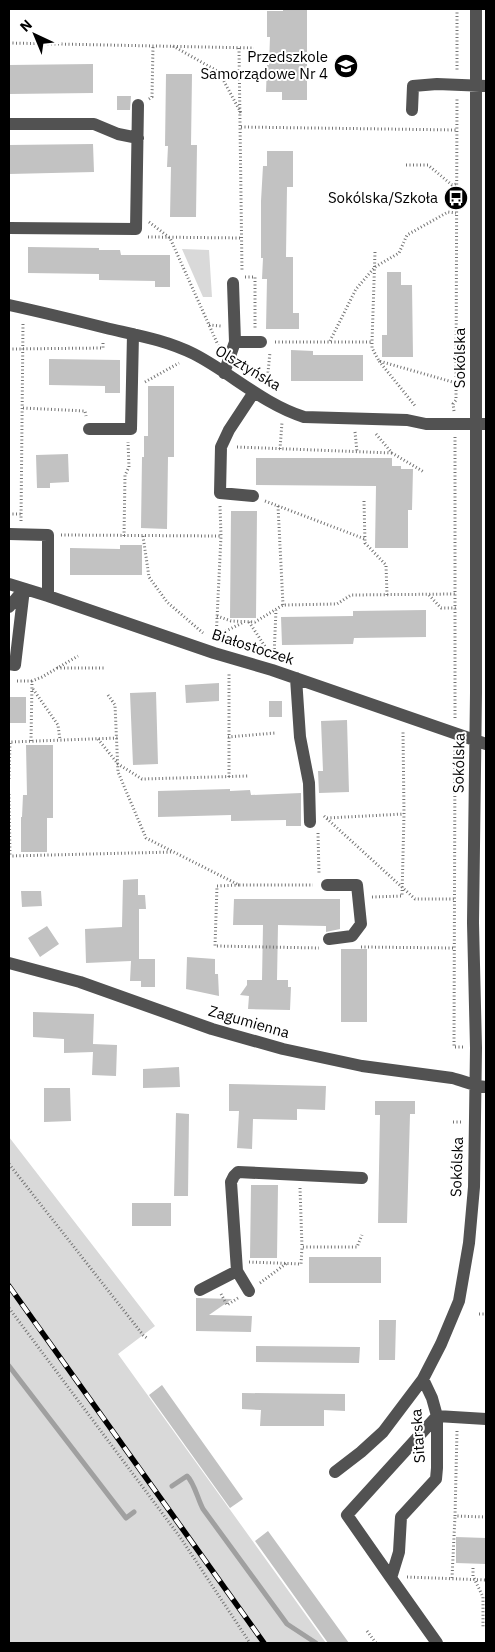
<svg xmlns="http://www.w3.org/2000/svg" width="495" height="1652" font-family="'IBM Plex Sans',sans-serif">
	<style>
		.green { fill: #d9d9d9 }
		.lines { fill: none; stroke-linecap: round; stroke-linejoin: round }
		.stream { stroke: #a0a0a0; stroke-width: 5 }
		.building { fill: #c2c2c2 }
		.path { stroke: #747474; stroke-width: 3; stroke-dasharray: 1 2.5; stroke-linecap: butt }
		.minor { stroke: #525252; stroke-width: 12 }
		.rail-casing { stroke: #000; stroke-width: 5.5 }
		.rail { stroke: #fff; stroke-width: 4; stroke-dasharray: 11; stroke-linecap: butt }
		.labels { text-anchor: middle; stroke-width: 4; stroke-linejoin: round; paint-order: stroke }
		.poi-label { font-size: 15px; fill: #000; stroke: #fff; text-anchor: end }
		.street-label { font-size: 15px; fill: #000; stroke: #fff }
	</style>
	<rect width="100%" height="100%" fill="#fff"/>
	<path class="green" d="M182 249 209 250 212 297H203Z
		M9 1137 155 1326 118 1354 326 1643H9Z"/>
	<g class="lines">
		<path class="stream" d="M9 1366 126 1518 134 1512
			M172 1486 187 1476C194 1482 198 1500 203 1509L287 1624 316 1643"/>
	</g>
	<path class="building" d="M283 9H307V100H282V92H266L267 65H269L270 37H267V11H283Z
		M93 64V93L9 94V65Z
		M166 74H192L191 145H197L196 217H170L171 167H167L168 146H165Z
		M117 96H131L130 110H117Z
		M93 144 94 172 9 174V145Z
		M267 151H293V187H287L286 257H293V313H299V329H266L267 279H262L263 258H261V201L263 166H267Z
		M28 247 99 248V250H120L121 255H170V287H155V281L99 280V274L28 273Z
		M387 272H401V285H412L413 357H382V335H387Z
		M291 350 313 351V355H363V381H291Z
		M49 359 120 360V393H105V386L49 385Z
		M148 386H174V457H168L167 529 141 528 142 457H144V436H148Z
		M68 454 69 482 50 483V488H37L36 455Z
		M256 458H392V466H401V469H413L412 510H408V548H375L376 486 256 485Z
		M231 511H257L256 618H230Z
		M120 545H142V575H70V548L120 549Z
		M426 610V637L354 638 353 644 282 645 281 617 353 616V611Z
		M219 683V701L186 703 185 685Z
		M156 692 158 764 133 765 130 693Z
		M9 697H26V723H9Z
		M269 701H282V717H269Z
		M347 720 349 792 319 793 318 771H323L321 721Z
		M26 745H53V818H47V852H21V817H22L23 795H27Z
		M230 789V791L250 790 251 795 301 793V826H286V820L231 821V815L158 817V791Z
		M138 879V895H145L146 909H139V959H155V987H141V981H130L131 961 86 963 85 929 122 927 123 880Z
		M21 891H41L42 906 22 907Z
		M234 899H340V929L326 932V926L278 925 277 980H288V987H291L290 1010 248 1009 249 996 240 995 247 985V980H262L263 925H233Z
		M47 926 59 944 40 957 28 938Z
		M341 949H367V1022H341Z
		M187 957 215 959V974H218L219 996 186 989Z
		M33 1012 94 1014 93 1044 117 1045 116 1076 92 1075 93 1052 64 1053V1039L33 1037Z
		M179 1067 180 1087 143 1088V1069Z
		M229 1084 326 1086 325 1110 297 1109V1120L253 1119 252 1149 237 1148 239 1111H229Z
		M44 1088H70L71 1121 44 1122Z
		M375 1101H415V1114H410L407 1223H378L380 1115H375Z
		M176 1113 189 1114 188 1196H174Z
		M251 1185H278L277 1258H250Z
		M132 1203H171V1226H132Z
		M309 1257H381V1283H309Z
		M196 1298 232 1299 209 1315 252 1316 251 1332 196 1331Z
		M379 1320H396L395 1360H379Z
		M256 1346 360 1347 359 1363 256 1362Z
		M162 1385 243 1499 230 1508 149 1395Z
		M242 1393 345 1394V1411L324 1410V1426H260L261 1410 242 1409Z
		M268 1531 349 1643H328L255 1541Z
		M456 1537 486 1538V1564L456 1563Z"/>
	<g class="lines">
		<path class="path" d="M457 9V72
			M9 43 254 48
			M173 46 219 72 241 113
			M239 48 242 272
			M149 99 152 97 153 46
			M241 127 457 130
			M406 165H428L452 185 456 184
			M149 222 170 238 218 345
			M148 237 242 238
			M375 252 372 342V348L379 361 456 383H463
			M245 277H255V329
			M209 325 221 326
			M330 341 356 289 375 267 399 253 407 235 448 212 456 213
			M275 342H372
			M9 349 103 348V342
			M379 361 416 407
			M145 382 179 363
			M267 383 270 352
			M23 408 85 411 86 416
			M454 411 453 404 456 400 457 98
			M355 432 357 452
			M376 434 392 453 424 472
			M455 437V719
			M237 447 392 453
			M280 449 282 422
			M265 501 365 539
			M364 501 365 543 386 565 387 595
			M278 506 283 605
			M9 514H21
			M21 521 23 323
			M61 535 221 536
			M124 536 125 475 129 467 128 442
			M143 536 149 577 167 602 203 633
			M429 595 441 608H456
			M217 616 231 621 255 622 283 605 337 604 351 595 456 594
			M249 622 270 654
			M216 636 244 622
			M216 640 221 536 220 506
			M274 656 276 610
			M57 668H106
			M17 681H32
			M33 689 58 725 60 740
			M108 695 115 705 118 772 146 838 239 885H313
			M228 737 275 733
			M98 739 118 764 142 779 248 776
			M31 741 32 681 42 677 78 656
			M455 747 454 1047H463
			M229 777V672
			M9 779 10 742 118 738
			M9 794 10 856
			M324 816 415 899H455
			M327 818 404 814
			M318 833 319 874
			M9 856 173 852
			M239 885 217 886 215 946 319 948
			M372 897 402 896 404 814 403 732
			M361 947 454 948
			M453 1122H461
			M9 1164 143 1335 148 1339
			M300 1188 302 1247
			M249 1262 301 1264 302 1247H357L362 1235
			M260 1283 287 1263
			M221 1294 227 1305 238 1298
			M9 1308 180 1537 250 1643
			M479 1314H486
			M457 1431 455 1516 486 1517
			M473 1568V1576L483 1597V1628
			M407 1577 486 1580
			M452 1578 455 1516
			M367 1631 376 1643"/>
		<path class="minor" d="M412 110 413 86 437 84 486 86
			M9 124H94L118 134 138 138
			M9 228 136 229 138 105
			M233 283 235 342
			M9 305C41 312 74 320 106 328 136 335 166 340 194 354 231 373 263 404 304 417L407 420 426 424H486
			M224 373 235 342H261
			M89 429H131L133 334
			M253 496 220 493 221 447 229 430 254 392
			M9 534 48 535V596
			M9 584 48 596 214 653 272 670 486 744
			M9 607 24 589 15 665 9 664
			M296 678 300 737 309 783 310 822
			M327 885H357L361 924 352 936 329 939
			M9 963 80 982 212 1029 283 1049 362 1066 452 1078C464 1081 474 1086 486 1087
			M237 1271 249 1291
			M200 1290 237 1271 231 1182 234 1176 238 1172 362 1178
			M423 1379 432 1398 437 1416V1468L436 1479 401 1517 399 1552 391 1578 437 1643
			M335 1472 361 1452 383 1432 423 1379 441 1344 459 1301 469 1243 474 1187 476 1048 473 923 476 693V9
			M391 1578 347 1515 437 1416 486 1419"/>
		<g class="rail-casing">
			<path id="rail" d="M9 1286 264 1643"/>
		</g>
		<use href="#rail" class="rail"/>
	</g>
	<defs>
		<g id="school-disc" transform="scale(1.25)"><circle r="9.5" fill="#000" stroke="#fff"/><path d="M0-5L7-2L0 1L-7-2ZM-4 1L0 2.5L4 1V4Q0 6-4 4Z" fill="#fff"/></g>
		<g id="bus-disc" transform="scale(1.25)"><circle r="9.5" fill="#000" stroke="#fff"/><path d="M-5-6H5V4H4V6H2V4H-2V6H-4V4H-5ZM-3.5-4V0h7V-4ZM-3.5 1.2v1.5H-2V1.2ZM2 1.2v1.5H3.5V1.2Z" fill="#fff"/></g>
	</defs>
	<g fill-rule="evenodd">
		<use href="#school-disc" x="346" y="66"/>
		<use href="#bus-disc" x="456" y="198"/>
	</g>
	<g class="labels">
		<g class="poi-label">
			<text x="328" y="62">Przedszkole<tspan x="328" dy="17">Samorządowe Nr 4</tspan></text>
			<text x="438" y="203">Sokólska/Szkoła</text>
		</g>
		<g class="street-label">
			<text transform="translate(460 358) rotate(-90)" y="5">Sokólska</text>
			<text transform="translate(248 368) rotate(31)" y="5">Olsztyńska</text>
			<text transform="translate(253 647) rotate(18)" y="5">Białostoczek</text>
			<text transform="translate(459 763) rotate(-89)" y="5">Sokólska</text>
			<text transform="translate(249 1022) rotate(16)" y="5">Zagumienna</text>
			<text transform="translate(457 1167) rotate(-88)" y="5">Sokólska</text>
			<text transform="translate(418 1436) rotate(-94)" y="5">Sitarska</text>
		</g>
	</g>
	<rect width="495" height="1652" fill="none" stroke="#000000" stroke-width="20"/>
	<g transform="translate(35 35) rotate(316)" stroke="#ffffff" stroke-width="4" paint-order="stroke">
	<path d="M0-4L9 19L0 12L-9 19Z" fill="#000000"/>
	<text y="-8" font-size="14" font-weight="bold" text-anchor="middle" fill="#000000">N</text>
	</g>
</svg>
